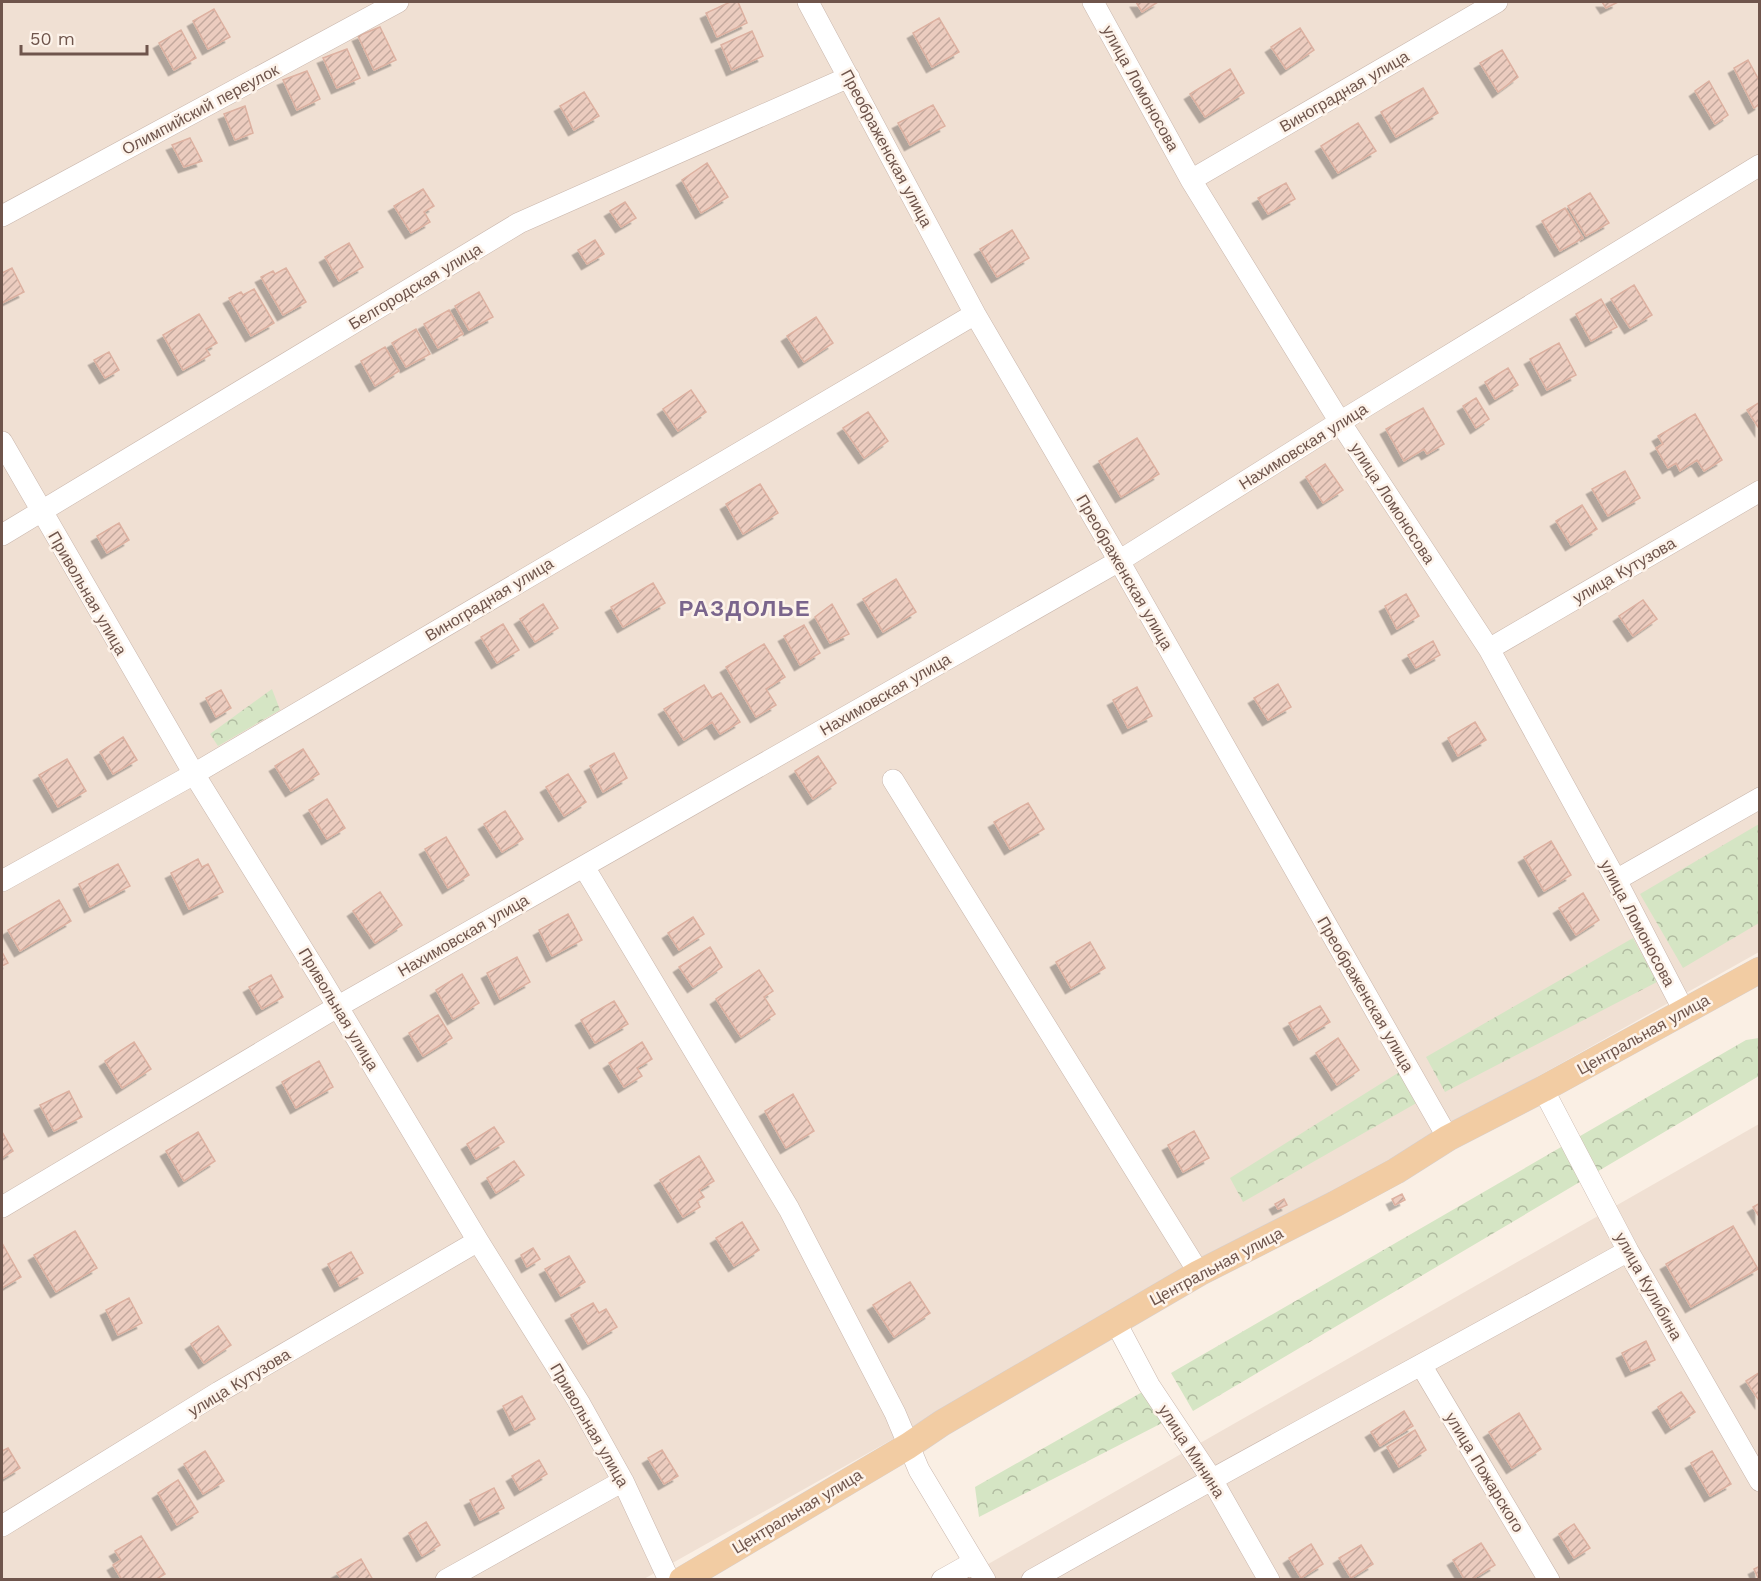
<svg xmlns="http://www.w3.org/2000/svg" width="1761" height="1581" font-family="'Work Sans',sans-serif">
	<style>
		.residential { fill: #f0e0d3 }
		.forest { fill: url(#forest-crowns) }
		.building { fill: url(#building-hatch); stroke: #ddb1a1; stroke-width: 1.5; filter: url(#shadow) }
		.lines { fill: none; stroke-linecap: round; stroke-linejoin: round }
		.minor-casing { stroke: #c9b6ac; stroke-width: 22 }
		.major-casing { stroke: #d7cfcd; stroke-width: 27 }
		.minor { stroke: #fff; stroke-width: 21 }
		.major { stroke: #f2cca3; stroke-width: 26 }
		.labels { text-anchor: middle; stroke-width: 5; stroke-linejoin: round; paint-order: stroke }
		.street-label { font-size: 16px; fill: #6f554c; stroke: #fdf3ea }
		.district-label { font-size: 22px; font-weight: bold; letter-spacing: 1.5px; fill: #7a658c; stroke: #fdf3ea }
	</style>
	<defs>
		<pattern id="forest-crowns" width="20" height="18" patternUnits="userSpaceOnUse" patternTransform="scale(1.5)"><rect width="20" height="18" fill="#d5e5c4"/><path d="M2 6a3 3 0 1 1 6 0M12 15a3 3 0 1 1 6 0" fill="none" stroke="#b1bca1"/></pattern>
		<pattern id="building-hatch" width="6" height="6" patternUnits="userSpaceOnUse" patternTransform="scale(1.5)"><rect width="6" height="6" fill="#ecccbf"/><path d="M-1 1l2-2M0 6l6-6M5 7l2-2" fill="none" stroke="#c3a89d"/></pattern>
		<filter id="shadow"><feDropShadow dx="-5.5" dy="5.5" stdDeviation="0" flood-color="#0004"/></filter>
	</defs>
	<rect width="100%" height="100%" fill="#faefe4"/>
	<path class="residential" d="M2 2H1759V952L644 1579 2 1580Z
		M1759 1124V1579H962Z"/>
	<path class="forest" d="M272 689 280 710 218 746 210 734Z
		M1759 824V923L1683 968 1640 894Z
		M1633 938 1657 982 1445 1092 1426 1057Z
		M1759 1038V1076L1193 1411 1171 1373 1746 1040Z
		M1401 1071 1420 1101 1243 1202 1230 1178Z
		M1144 1391 1164 1422 979 1517 975 1487Z"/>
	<path class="building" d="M730 2H738L747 23 717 37 706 13Z
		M1136 2H1158L1142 12Z
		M1602 2H1618L1606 8Z
		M214 9 230 37 208 49 193 21Z
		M939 18 959 52 932 67 913 33Z
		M380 27 396 60 374 70 358 36Z
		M1300 28 1314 50 1286 69 1271 47Z
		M181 30 196 58 174 70 159 43Z
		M752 31 763 56 732 70 721 45Z
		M347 49 360 78 337 88 323 58Z
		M1502 50 1518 77 1498 92 1480 63Z
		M1748 60 1760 82V104L1754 108 1734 68Z
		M1230 69 1244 93 1205 117 1190 94Z
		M307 71 320 99 297 110 283 80Z
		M1709 81 1728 115 1715 124 1695 91Z
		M1423 88 1438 113 1396 137 1381 112Z
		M584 92 599 116 574 130 560 106Z
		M933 105 945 126 910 145 898 123Z
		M245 106 253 133 235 140 224 114Z
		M1358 123 1376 151 1338 173 1321 146Z
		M190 138 202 161 184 167 172 145Z
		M707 163 728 197 701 213 682 180Z
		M1286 183 1295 199 1268 214 1258 198Z
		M423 189 434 206 424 212 430 222 411 233 394 206Z
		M1590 193 1609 223 1586 236 1568 206Z
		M625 202 636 218 621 227 610 211Z
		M1565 208 1583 238 1560 251 1542 221Z
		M1012 230 1029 258 997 277 980 249Z
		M595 240 604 254 587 264 578 250Z
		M349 243 363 267 339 281 325 257Z
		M12 268 24 292 2 303V273Z
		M286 268 306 302 283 315 261 277 273 271 275 274Z
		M1634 285 1652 315 1630 328 1611 299Z
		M254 289 274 323 251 336 229 298 241 292 243 295Z
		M479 292 493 317 469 330 455 306Z
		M1601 299 1617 327 1591 341 1576 314Z
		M449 310 463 334 438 348 424 324Z
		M199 314 217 343 206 349 210 355 183 370 163 335Z
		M816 317 833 343 804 362 787 336Z
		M416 329 430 354 406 367 392 343Z
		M1559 343 1576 375 1547 390 1530 359Z
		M385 347 399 371 375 386 361 361Z
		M109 352 119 370 105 378 94 360Z
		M1508 368 1518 385 1495 399 1485 382Z
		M691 390 706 412 678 431 663 409Z
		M1476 398 1489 419 1476 428 1463 406Z
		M1760 402V430L1747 410Z
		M1423 408 1444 444 1427 454 1424 449 1404 461 1386 429Z
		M868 412 888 441 864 458 843 428Z
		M1695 414 1722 460 1704 471 1697 460 1680 471 1676 463 1668 468 1656 448 1663 444 1658 436Z
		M1137 438 1159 474 1121 497 1099 461Z
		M1325 464 1343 490 1323 503 1306 477Z
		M1625 471 1640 498 1608 516 1592 489Z
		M760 484 778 513 743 534 726 504Z
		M1582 505 1597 529 1571 545 1556 521Z
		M119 523 129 540 107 553 97 536Z
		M896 579 916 612 883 632 863 599Z
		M653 583 665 603 623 627 611 607Z
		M1406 594 1419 616 1397 629 1385 606Z
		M1643 600 1657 619 1633 636 1619 616Z
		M543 604 558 628 535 642 520 619Z
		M832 604 849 634 830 643 815 617Z
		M503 624 519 650 497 663 481 637Z
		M804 625 820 653 800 665 784 636Z
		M1433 641 1440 655 1416 668 1408 655Z
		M764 644 785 677 766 689 776 705 756 717 726 667Z
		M1278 684 1291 707 1268 720 1254 698Z
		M704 685 712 698 721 693 740 722 720 734 712 722 684 740 664 709Z
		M1137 687 1152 716 1128 728 1113 700Z
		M221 690 231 708 216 717 206 698Z
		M1475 722 1486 740 1458 756 1448 738Z
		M123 737 137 760 113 774 100 752Z
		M303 749 319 774 291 791 275 766Z
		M614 753 627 778 603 792 590 766Z
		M818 756 836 783 813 799 795 771Z
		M67 759 86 791 58 807 39 775Z
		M568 774 586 802 564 816 546 787Z
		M327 799 345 828 327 839 309 810Z
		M1028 803 1044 829 1010 849 994 822Z
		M505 811 523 839 502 852 484 824Z
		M446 837 469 875 448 888 425 849Z
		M1551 841 1571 875 1544 891 1524 857Z
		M198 859 202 867 208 864 223 892 189 909 171 873Z
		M118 864 130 886 90 907 79 884Z
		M380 892 402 925 375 943 353 911Z
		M1583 893 1599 920 1576 935 1559 908Z
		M59 900 71 921 20 951 8 930Z
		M568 914 582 940 552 956 539 930Z
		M693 917 704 934 679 950 668 933Z
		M1090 942 1105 968 1071 988 1056 962Z
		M710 947 722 967 693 987 679 967Z
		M2 952 8 963 2 966Z
		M517 957 530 982 500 999 487 973Z
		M759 970 773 991 764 997 775 1014 741 1037 716 999Z
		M462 974 479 1003 453 1019 436 990Z
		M271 975 283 997 262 1009 249 987Z
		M614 1001 628 1024 595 1043 581 1020Z
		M1320 1006 1330 1022 1299 1040 1289 1023Z
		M438 1015 452 1038 423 1056 409 1033Z
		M1338 1038 1359 1070 1337 1085 1316 1053Z
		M134 1042 151 1069 122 1088 105 1061Z
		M642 1042 652 1059 637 1068 642 1076 624 1087 609 1063Z
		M319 1061 333 1087 296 1108 282 1082Z
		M69 1091 82 1117 54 1131 40 1105Z
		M793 1094 814 1131 786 1148 765 1111Z
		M494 1127 504 1142 476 1159 467 1144Z
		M1194 1131 1209 1158 1183 1172 1168 1145Z
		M2 1132 13 1151 2 1158Z
		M198 1132 215 1161 184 1181 166 1151Z
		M699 1156 714 1181 699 1190 704 1197 697 1201 700 1207 683 1217 660 1180Z
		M514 1161 524 1175 496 1193 487 1178Z
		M1402 1194 1405 1200 1395 1205 1392 1199Z
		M1284 1199 1287 1205 1278 1209 1275 1204Z
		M1760 1203V1218L1753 1207Z
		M742 1222 759 1250 734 1266 716 1238Z
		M1733 1226 1758 1269 1691 1307 1666 1264Z
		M75 1231 97 1268 56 1292 34 1255Z
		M2 1243 21 1277 2 1288Z
		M533 1248 540 1259 527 1267 521 1255Z
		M351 1252 363 1273 340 1286 328 1264Z
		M569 1256 585 1282 561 1296 545 1269Z
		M910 1282 930 1313 894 1337 873 1305Z
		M129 1298 142 1323 118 1335 106 1310Z
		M593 1303 599 1313 606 1309 617 1327 588 1344 571 1315Z
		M218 1326 231 1345 204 1363 191 1344Z
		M1646 1341 1655 1360 1631 1371 1622 1353Z
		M1760 1372V1402L1746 1381Z
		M1681 1392 1695 1412 1671 1428 1658 1407Z
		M522 1396 535 1419 515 1430 503 1406Z
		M1404 1411 1413 1426 1380 1446 1371 1432Z
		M1519 1413 1541 1449 1512 1468 1489 1432Z
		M1415 1430 1426 1450 1399 1467 1387 1447Z
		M8 1448 20 1468 2 1479V1451Z
		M662 1450 678 1476 664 1484 648 1458Z
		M205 1451 224 1481 203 1494 184 1464Z
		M1712 1451 1731 1484 1710 1496 1691 1463Z
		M539 1460 547 1474 520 1490 512 1476Z
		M178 1480 198 1512 177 1525 158 1493Z
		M494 1488 504 1508 480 1520 470 1500Z
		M426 1522 440 1545 422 1556 409 1533Z
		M1574 1524 1590 1548 1574 1558 1559 1534Z
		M141 1536 165 1574 155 1580H122L113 1565 121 1560 115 1551Z
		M1481 1543 1495 1565 1471 1580H1465L1453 1560Z
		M1311 1544 1323 1564 1301 1578 1289 1558Z
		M1361 1545 1373 1564 1351 1578 1339 1558Z
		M361 1559 373 1580H342L337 1573Z
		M1760 1566V1580H1759L1754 1569Z"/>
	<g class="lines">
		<g class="minor-casing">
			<path id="minor" d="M808 2 975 314 1119 561 1448 1138
				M1093 2 1191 180 1340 422 1489 649 1616 880 1684 1011
				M1191 180 1497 2
				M2 216 398 2
				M2 442 194 774 321 979 478 1241 580 1404 623 1481 669 1580
				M2 535 519 223 849 77
				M1489 649 1760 491
				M893 780 1199 1273
				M584 867 789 1209 895 1413 919 1470 985 1580
				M1616 880 1760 798
				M2 881 194 774 975 314
				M1543 1089 1628 1251 1760 1481
				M2 1207 337 1007 1119 561 1340 422 1760 165
				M1115 1321 1149 1385 1211 1478 1269 1580
				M1421 1365 1549 1580
				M2 1526 219 1392 478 1241
				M446 1580 623 1481
				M942 1580 974 1562
				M1032 1580C1229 1468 1430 1361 1628 1251"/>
		</g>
		<g class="major-casing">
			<path id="major" d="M682 1580 908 1446 942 1423 1199 1273 1335 1204 1396 1171 1448 1138 1543 1089 1760 970"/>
		</g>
		<use href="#minor" class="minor"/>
		<use href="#major" class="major"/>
	</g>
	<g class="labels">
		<g class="street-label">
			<text transform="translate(1141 88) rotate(61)" y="6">улица Ломоносова</text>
			<text transform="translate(1344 91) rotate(-30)" y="6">Виноградная улица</text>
			<text transform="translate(200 109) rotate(-28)" y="6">Олимпийский переулок</text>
			<text transform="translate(887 148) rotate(62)" y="6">Преображенская улица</text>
			<text transform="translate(415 286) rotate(-31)" y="6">Белгородская улица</text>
			<text transform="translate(1303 446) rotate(-32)" y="6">Нахимовская улица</text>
			<text transform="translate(1393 503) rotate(57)" y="6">улица Ломоносова</text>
			<text transform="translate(1624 570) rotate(-30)" y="6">улица Кутузова</text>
			<text transform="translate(1125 572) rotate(60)" y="6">Преображенская улица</text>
			<text transform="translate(88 593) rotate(60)" y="6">Привольная улица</text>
			<text transform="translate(489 599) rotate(-31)" y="6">Виноградная улица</text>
			<text transform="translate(885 694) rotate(-30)" y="6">Нахимовская улица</text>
			<text transform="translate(1638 923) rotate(62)" y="6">улица Ломоносова</text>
			<text transform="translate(463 935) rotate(-30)" y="6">Нахимовская улица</text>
			<text transform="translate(1366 994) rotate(60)" y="6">Преображенская улица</text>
			<text transform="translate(339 1009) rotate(59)" y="6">Привольная улица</text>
			<text transform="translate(1643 1034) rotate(-29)" y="6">Центральная улица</text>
			<text transform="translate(1216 1266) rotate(-28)" y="6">Центральная улица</text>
			<text transform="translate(1649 1286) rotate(61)" y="6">улица Кулибина</text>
			<text transform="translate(239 1382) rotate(-31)" y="6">улица Кутузова</text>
			<text transform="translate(590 1425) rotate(60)" y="6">Привольная улица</text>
			<text transform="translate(1192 1451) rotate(57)" y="6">улица Минина</text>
			<text transform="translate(1485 1472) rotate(59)" y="6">улица Пожарского</text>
			<text transform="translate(797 1511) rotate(-31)" y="6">Центральная улица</text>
		</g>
		<g class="district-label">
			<text x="745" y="616">РАЗДОЛЬЕ</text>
		</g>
	</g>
	<rect width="1761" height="1581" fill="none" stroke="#6f554c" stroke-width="6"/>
	<path d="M21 45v9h126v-9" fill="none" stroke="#6f554c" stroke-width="3"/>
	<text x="30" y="45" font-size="18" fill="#6f554c" stroke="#fdf3ea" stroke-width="4.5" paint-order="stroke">50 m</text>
</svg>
